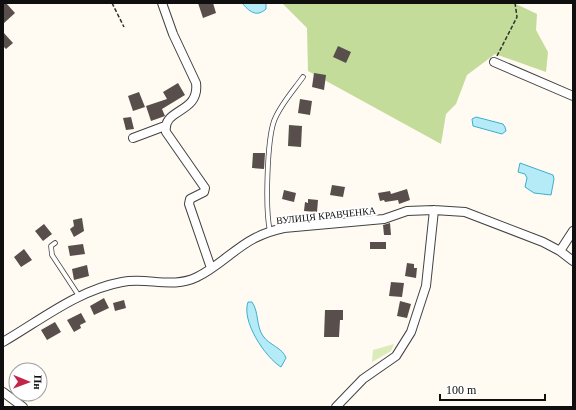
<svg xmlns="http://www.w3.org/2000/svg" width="576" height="410" font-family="'Times New Roman',serif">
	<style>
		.green { fill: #dcebba }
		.forest { fill: #c3dc99 }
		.water { fill: #b5eaf7; stroke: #3bafd0 }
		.building { fill: #584e4b }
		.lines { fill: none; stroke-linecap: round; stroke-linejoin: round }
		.lane-casing { stroke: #424242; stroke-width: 5.5 }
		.street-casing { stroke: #424242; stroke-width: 10 }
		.path { stroke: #313131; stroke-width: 1.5; stroke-dasharray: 4 2; stroke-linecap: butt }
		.lane { stroke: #fff; stroke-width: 4 }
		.street { stroke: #fff; stroke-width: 8 }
		.labels { text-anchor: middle; stroke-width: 4; stroke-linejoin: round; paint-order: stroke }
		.street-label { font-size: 10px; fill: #0f0f0f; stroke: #fff }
	</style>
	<rect width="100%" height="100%" fill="#fffaf2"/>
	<path class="green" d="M394 344 391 351 372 362 373 350Z"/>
	<path class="forest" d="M282 3H514L537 14 536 30 548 52 546 72 495 54 467 75 456 104 446 114 441 144 308 71 307 28Z"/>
	<path class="water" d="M242 3H266V9C256 18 249 11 242 3Z
		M476 117 503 124 505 127 506 131 502 134 473 126 472 119Z
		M520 163 553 175 554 179 551 195 534 193 525 187 527 178 525 174 518 172Z
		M248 302H252C259 312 256 326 263 336 269 345 283 348 286 358L281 367C265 357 241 321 248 302Z"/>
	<path class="building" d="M3 3H6L15 13 3 24Z
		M198 3H213L216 13 203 18Z
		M3 32 13 43 6 49 3 46Z
		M338 46 351 52 346 63 333 57Z
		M314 73 326 75 324 90 312 87Z
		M178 83 185 95 162 109 165 116 151 121 146 106 167 99 163 92Z
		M139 92 145 107 133 111 128 96Z
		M300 99 312 101 310 115 298 113Z
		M131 117 134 129 126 130 123 118Z
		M289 125 302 126 301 147 288 146Z
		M253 153H265L264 169 252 168Z
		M332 185 345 187 343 197 330 195Z
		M407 189 410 200 399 204 398 200 385 202 384 200 380 201 378 193 390 191 391 194Z
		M284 190 296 193 294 202 282 199Z
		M308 199 318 200 317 212 304 211 305 202 308 203Z
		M82 218 84 231 74 237 70 229 74 226 73 220Z
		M390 223 391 235H384L383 225Z
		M44 224 52 234 43 241 35 231Z
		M370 242H386V249H370Z
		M83 244 85 254 70 256 68 246Z
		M24 249 32 260 21 267 14 257Z
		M407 263 414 264V268H417L416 278 405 276Z
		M87 265 89 276 74 280 72 269Z
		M391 282 404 283 402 297 389 296Z
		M104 298 109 308 94 315 90 306Z
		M124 300 126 308 115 311 113 303Z
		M400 301 411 304 407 318 397 316Z
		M325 310H343V320H340L339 337H324Z
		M81 313 86 322 80 325 81 328 74 332 67 320Z
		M55 322 61 332 47 340 41 330Z"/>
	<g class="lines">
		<g class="lane-casing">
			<path id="lane" d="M270 231C265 210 267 141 274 121 280 105 293 91 303 77
				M55 243 51 246 52 255 79 296"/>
		</g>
		<g class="street-casing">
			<path id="street" d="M162 3 173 34 196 83C200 114 162 108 166 132L205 188 204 192 190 199 189 204 211 268
				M494 62 573 96
				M133 138 165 126
				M560 251 573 231
				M3 342C41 320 78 290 122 282 147 277 173 289 197 277 218 267 235 248 255 238 265 233 274 230 284 228L384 219 407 211 434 210 465 212 543 242 560 251 573 261
				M3 392 23 407
				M336 407 363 379 396 356 411 332 426 286 434 210"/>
		</g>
		<path class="path" d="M112 3 124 27
			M497 56 517 17 515 3"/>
		<use href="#lane" class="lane"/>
		<use href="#street" class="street"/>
	</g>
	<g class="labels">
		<g class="street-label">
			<text transform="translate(326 215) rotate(-6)" y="4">ВУЛИЦЯ КРАВЧЕНКА</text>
		</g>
	</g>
	<rect width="576" height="410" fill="none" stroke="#0f0f0f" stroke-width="8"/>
	<g transform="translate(28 382) rotate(91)"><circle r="19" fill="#ffffff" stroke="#9f9f9f"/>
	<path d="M0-3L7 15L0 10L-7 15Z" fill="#c32448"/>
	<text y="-6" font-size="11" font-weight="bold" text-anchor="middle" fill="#0f0f0f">Пн</text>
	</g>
	<path d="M440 394v6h105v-6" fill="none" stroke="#0f0f0f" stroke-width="2"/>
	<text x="446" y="394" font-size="12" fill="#0f0f0f" stroke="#ffffff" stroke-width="3" paint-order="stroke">100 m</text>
</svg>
